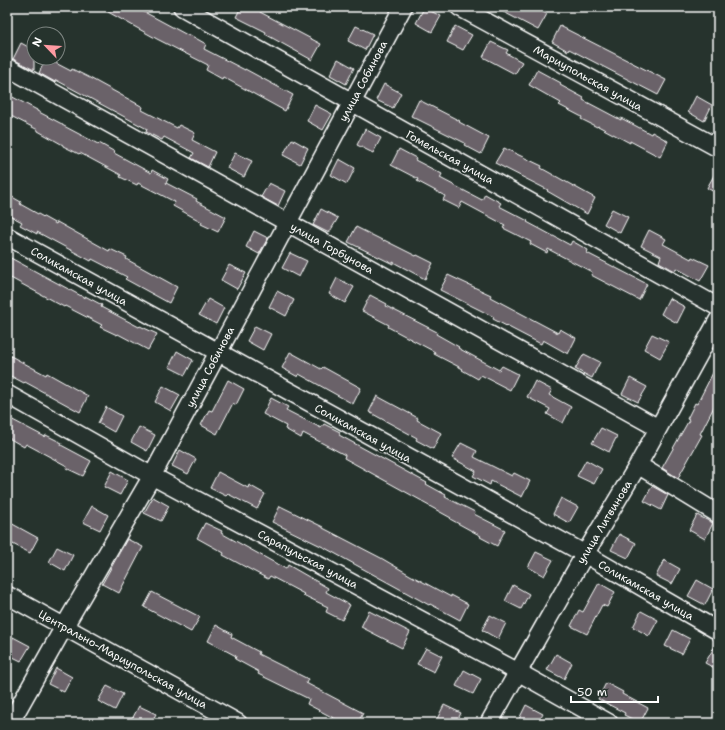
<svg xmlns="http://www.w3.org/2000/svg" width="725" height="730" font-family="'Shantell Sans',sans-serif">
	<style>
		.building { fill: #6b6269; stroke: #fff }
		.lines { fill: none; stroke-linecap: round; stroke-linejoin: round }
		.minor-casing { stroke: #fff; stroke-width: 20 }
		.minor { stroke: #26332d; stroke-width: 17 }
		.labels { text-anchor: middle; stroke-width: 3.5; stroke-linejoin: round; paint-order: stroke }
		.street-label { font-size: 11px; fill: #fff; stroke: #26332d }
	</style>
	<rect width="100%" height="100%" fill="#26332d"/>
	<filter id="ink" filterUnits="userSpaceOnUse"><feTurbulence type="fractalNoise" baseFrequency=".025" numOctaves="2"/><feDisplacementMap in="SourceGraphic" scale="8" xChannelSelector="R" yChannelSelector="G"/><feConvolveMatrix kernelMatrix="1 2 1 2 8 2 1 2 1" color-interpolation-filters="sRGB"/></filter>
	<g filter="url(#ink)">
		<path class="building" d="M99 7H135L189 36 190 35 206 44 204 49 245 70V69L293 95 285 111 223 77 222 79 206 70 208 65 157 39Z
			M241 7H255L261 10 260 12 321 44 312 60 265 34 266 32 236 17Z
			M494 7H532L547 14 538 30Z
			M424 8 441 16 432 32 416 23Z
			M356 26 373 34 365 50 348 41Z
			M455 26 472 35 463 50 447 42Z
			M560 26 666 80 658 95 569 49 568 51 552 42Z
			M491 42 508 50 506 53 522 62 515 74 483 57Z
			M21 43 34 50V70L13 59Z
			M46 58 71 71 72 69 88 77 143 107 142 110 177 128 179 125 195 133 192 140 215 152 208 167 191 158 194 153 164 137 162 140 146 132 147 129 56 80 55 82 39 73Z
			M338 59 354 68 346 84 330 75Z
			M537 70 561 83 560 85 584 98 583 100 621 120V118L651 134 652 132 668 141 660 157 630 141V143L598 126 597 127 581 119 582 117 559 105 561 103 529 85Z
			M384 84 401 93 393 108 376 100Z
			M7 94 37 110V111L62 124V125L98 144 99 143 115 152 114 153 151 173 152 170 168 179 166 183 197 199 196 201 226 217 218 232 201 224 202 222 173 206 175 202 138 183 137 185 120 177 121 175 80 153 79 154 63 146V145L38 131V130L7 114Z
			M696 96 712 105 704 121 688 112Z
			M419 100 460 121 459 122 489 138 481 154 464 145 465 143 411 116Z
			M315 105 332 114 323 130 307 121Z
			M365 129 381 138 373 153 357 145Z
			M292 139 308 148 300 164 283 155Z
			M504 148 542 166 541 168 595 198 587 214 547 191 548 190 495 163Z
			M399 149 416 158 415 160 442 174 440 178 482 200 485 194 501 203 499 206 528 221 527 222 570 245 572 241 588 250 587 253 647 284 639 300 591 275 592 272 548 249 547 253 530 244 531 242 503 228 505 225 462 202 459 208 443 200 445 196 417 181 418 179 391 165Z
			M235 153 252 161 244 177 227 168Z
			M339 159 355 168 347 184 331 175Z
			M718 168V194L707 188Z
			M269 183 285 191 278 206 261 197Z
			M7 194 21 202 20 204 56 224 57 222 109 251 110 249 127 257 126 259 177 287 169 303 125 279 127 277 92 259 91 261 37 232V234L20 225 22 222 7 214Z
			M321 209 338 218 329 233 313 225Z
			M612 209 628 217 620 233 604 224Z
			M356 227 384 241V240L416 256 417 255 433 263 425 279 393 262V264L348 242Z
			M649 230 666 239 663 244 691 259 692 257 709 265 700 281 676 268 675 271 659 262 661 256 641 246Z
			M254 231 268 238 259 254 246 247Z
			M290 253 307 261 299 277 282 268Z
			M7 256 85 298V296L102 305 101 307 139 327 140 326 157 334 148 350 118 334 117 335 100 327 102 325 65 306 64 307 7 276Z
			M229 265 246 273 237 289 221 280Z
			M448 275 491 295 490 297 558 333 560 329 576 338 568 354 543 340 541 344 493 319 494 317 440 290Z
			M337 278 354 287 345 303 329 294Z
			M277 291 294 300 286 316 269 307Z
			M370 295 387 304 386 306 437 332 436 334 459 347 458 348 499 370 502 366 518 374 510 390 481 375 478 379 462 370 463 369 434 354 435 352 388 327 389 325 362 311Z
			M669 298 685 307 677 323 661 314Z
			M208 299 224 308 216 324 199 315Z
			M255 326 271 334 263 350 247 341Z
			M652 334 669 342 660 358 644 349Z
			M177 351 193 360 185 375 169 367Z
			M290 352 321 369 323 367 361 388 353 404 299 374 298 377 282 368Z
			M7 354 46 375 47 373 88 396 80 412 25 382 24 383 7 374Z
			M584 354 600 362 592 378 575 369Z
			M718 363V399L700 434 702 435 678 478 662 468 689 420 687 419 695 403 697 404Z
			M630 378 647 387 638 402 622 394Z
			M228 380 244 389 236 405 233 403 217 434 201 425 209 410 212 411Z
			M535 381 552 390 549 395 571 407 563 423 547 414 550 409 527 397Z
			M163 386 180 395 171 411 155 402Z
			M377 396 418 418 417 420 441 433 433 449 416 440 417 438 369 412Z
			M271 398 288 407 286 410 321 428 324 424 340 432 339 435 427 483 426 484 446 495 445 497 475 512 474 514 505 530 497 546 480 537 481 536 450 519 451 518 422 502V501L344 458 345 455 303 433 301 438 285 429 286 426 263 414Z
			M106 407 122 416 114 432 98 423Z
			M7 417 45 437 46 435 62 443 61 445 91 461 83 476 66 468 67 466 26 444 24 447 7 437Z
			M139 427 155 435 147 451 131 442Z
			M601 428 617 436 609 452 592 443Z
			M461 443 477 451 474 457 512 476 514 473 530 481 522 497 491 481 490 485 473 476 476 471 452 458Z
			M180 450 196 459 188 474 172 466Z
			M586 460 602 469 594 484 577 476Z
			M112 471 128 480 120 495 104 487Z
			M218 472 248 488 249 485 265 494 257 509 228 494 226 496 210 488Z
			M652 486 668 495 661 510 644 501Z
			M153 497 169 506 161 521 144 513Z
			M561 498 578 507 569 523 553 514Z
			M92 506 108 515 100 530 83 522Z
			M280 506 323 527V528L381 558 410 575 451 597V595L468 604 460 620 430 604 429 605 325 548 272 522Z
			M697 515 713 523 705 539 689 530Z
			M7 521 38 538 30 553 7 541Z
			M205 523 222 531 221 533 248 548 286 569 288 565 328 588 326 592 350 605 342 620 326 612 328 607 303 595 304 594 270 576 268 579 223 555 224 553 197 538Z
			M619 534 636 543 628 558 611 550Z
			M127 539 143 547 119 593 102 584Z
			M57 547 73 555 65 571 49 562Z
			M536 552 553 560 544 576 528 567Z
			M664 560 680 569 672 584 656 576Z
			M697 580 713 589 705 605 688 596Z
			M599 583 615 592 607 607 602 605 587 634 571 626 579 610 583 612Z
			M513 585 529 594 521 609 505 601Z
			M152 592 200 617 191 632 144 607Z
			M369 611 410 632 402 648 361 627Z
			M641 611 658 620 649 636 633 627Z
			M490 615 506 623 498 639 482 630Z
			M216 625 232 634 231 637 259 652 258 654 308 679 306 683 363 713 358 723H343L307 704 309 699 258 674 259 672 235 659 236 656 208 641Z
			M673 630 690 639 682 654 665 646Z
			M13 637 30 646 21 661 7 654V648Z
			M718 641V670L705 663Z
			M426 648 442 656 434 672 417 664Z
			M556 654 572 663 564 679 547 670Z
			M56 668 72 677 64 692 48 684Z
			M464 670 481 679 473 694 456 686Z
			M606 683 623 692 622 694 648 708 640 723 624 715 625 713 598 699Z
			M107 686 123 694 115 710 98 701Z
			M444 705 461 713 456 723H435Z
			M526 705 543 714 538 723H517Z
			M139 706 156 714 151 723H130Z"/>
		<g class="lines">
			<g class="minor-casing">
				<path id="minor" d="M182 7 718 307
					M459 7 718 148
					M7 67 658 428
					M7 236 585 554 718 631
					M7 394 152 476 518 672 609 723
					M638 465 718 514
					M7 595 238 723
					M10 723 64 627 152 476 403 7
					M489 723 585 554 638 465 718 320"/>
			</g>
			<use href="#minor" class="minor"/>
		</g>
	</g>
	<g class="labels">
		<g class="street-label">
			<text transform="translate(588 78) rotate(29)" y="4">Мариупольская улица</text>
			<text transform="translate(363 81) rotate(-62)" y="4">улица Собинова</text>
			<text transform="translate(450 157) rotate(29)" y="4">Гомельская улица</text>
			<text transform="translate(332 248) rotate(29)" y="4">улица Горбунова</text>
			<text transform="translate(79 276) rotate(29)" y="4">Соликамская улица</text>
			<text transform="translate(210 367) rotate(-62)" y="4">улица Собинова</text>
			<text transform="translate(363 433) rotate(29)" y="4">Соликамская улица</text>
			<text transform="translate(604 522) rotate(-59)" y="4">улица Литвинова</text>
			<text transform="translate(308 559) rotate(28)" y="4">Сарапульская улица</text>
			<text transform="translate(646 590) rotate(30)" y="4">Соликамская улица</text>
			<text transform="translate(123 659) rotate(29)" y="4">Центрально-Мариупольская улица</text>
		</g>
	</g>
	<rect width="725" height="730" fill="none" stroke="#26332d" stroke-width="24"/>
	<rect x="12" y="12" width="701" height="706" fill="none" stroke="#fff" stroke-width="1.5" filter="url(#ink)"/>
	<g transform="translate(46 46) rotate(295)"><circle r="19" fill="#26332d" stroke="#7d8581"/>
	<path d="M0-3L7 15L0 10L-7 15Z" fill="#ff9aa2"/>
	<text y="-6" font-size="11" font-weight="bold" text-anchor="middle" fill="#ffffff">N</text>
	</g>
	<path d="M571 696v6h87v-6" fill="none" stroke="#ffffff" stroke-width="2"/>
	<text x="577" y="696" font-size="12" fill="#ffffff" stroke="#26332d" stroke-width="3" paint-order="stroke">50 m</text>
</svg>
